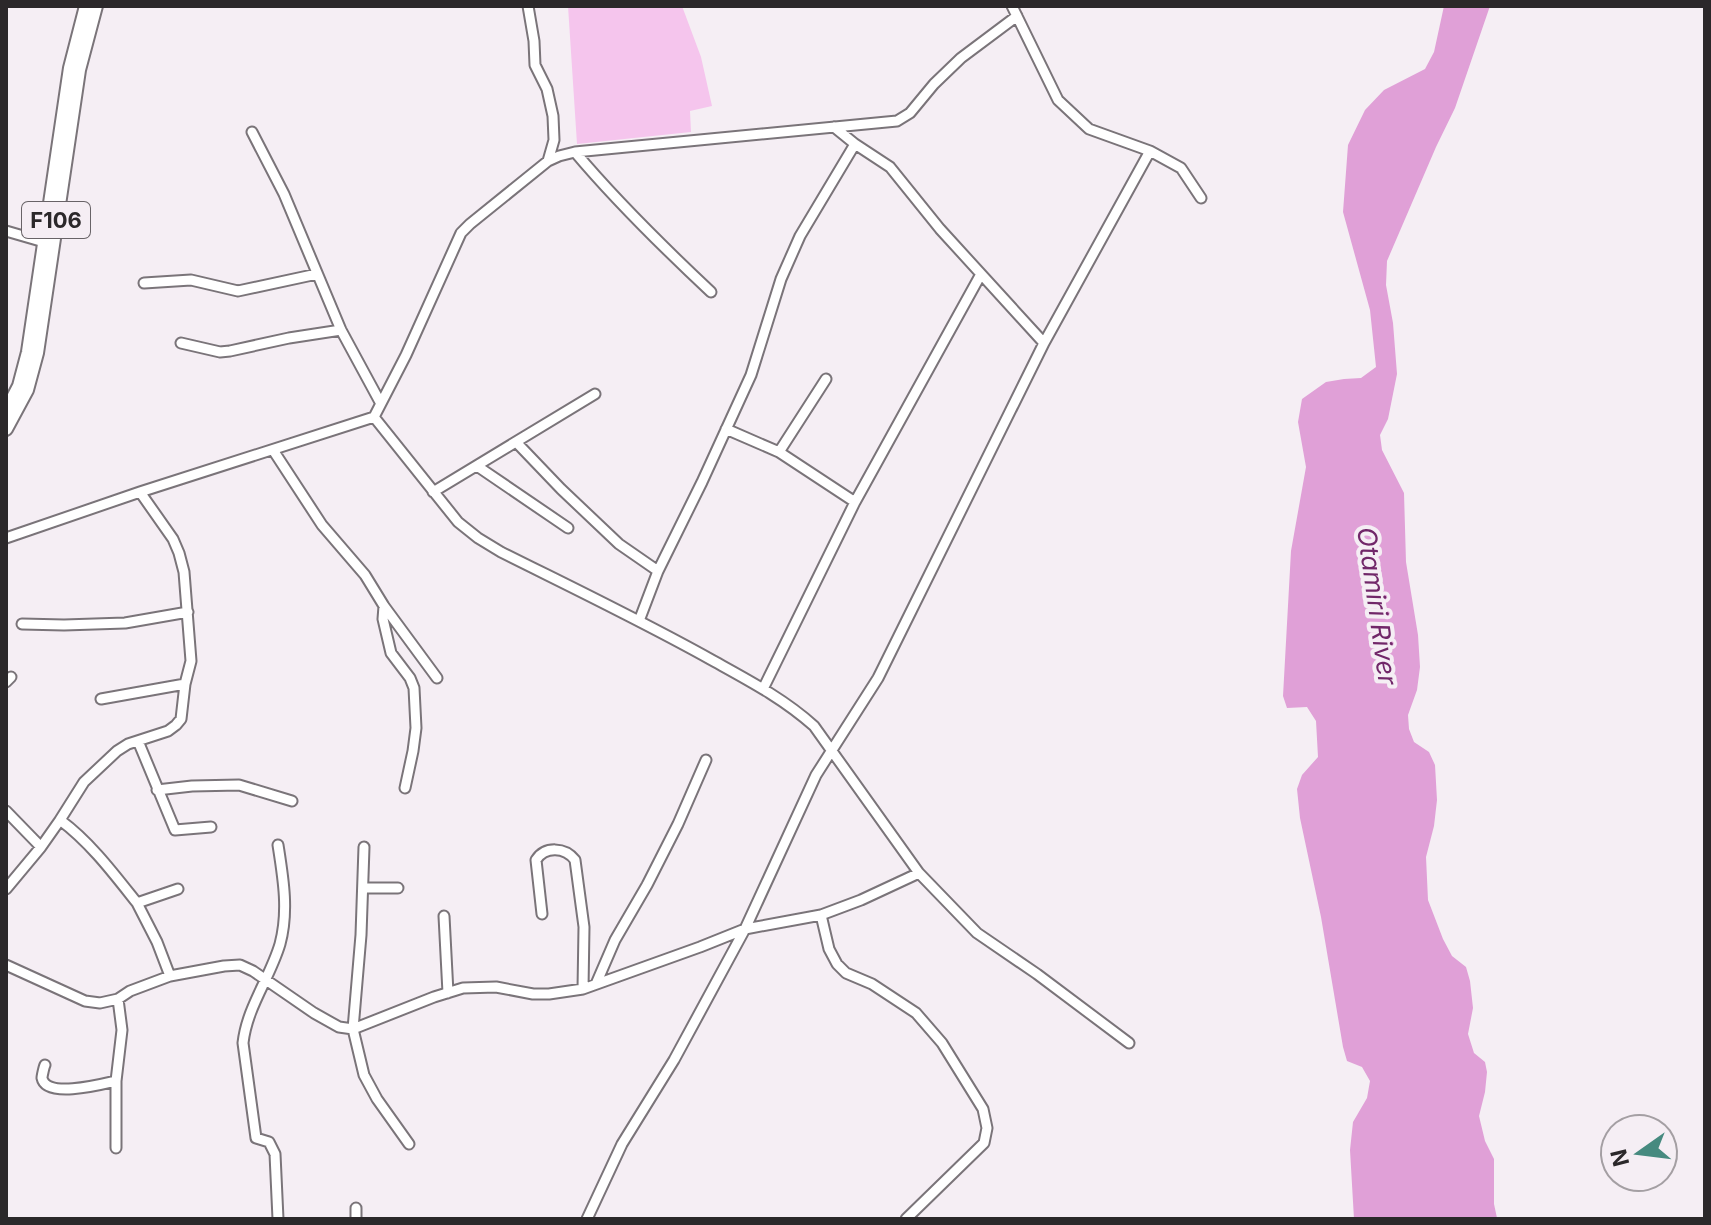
<svg xmlns="http://www.w3.org/2000/svg" width="1711" height="1225" font-family="Inter,sans-serif">
	<style>
		.green { fill: #f5c5ed }
		.water { fill: #e0a0d7 }
		.lines { fill: none; stroke-linecap: round; stroke-linejoin: round }
		.minor-casing { stroke: #7a7479; stroke-width: 13 }
		.major-casing { stroke: #7a7479; stroke-width: 16 }
		.minor { stroke: #fff; stroke-width: 9 }
		.major { stroke: #fff; stroke-width: 12 }
		.labels { text-anchor: middle; stroke-width: 8; stroke-linejoin: round; paint-order: stroke }
		.shield { fill: #f5eef4; stroke: #686367; stroke-width: 2 }
		.shield-label { font-size: 22px; font-weight: bold; fill: #2b282a }
		.water-label { font-size: 26px; font-style: italic; fill: #712769; stroke: #f5eef4 }
	</style>
	<rect width="100%" height="100%" fill="#f5eef4"/>
	<path class="green" d="M568 6H682L701 57 712 106 690 111 691 132 577 144Z"/>
	<path class="water" d="M1444 6H1490L1455 108 1436 147 1387 261 1386 285 1393 323 1397 374 1388 419 1380 435 1382 450 1404 493 1406 562 1418 635 1420 667 1417 690 1408 715 1409 729 1414 742 1429 752 1435 765 1437 800 1434 826 1426 857 1428 900 1443 939 1452 956 1466 967 1470 981 1473 1008 1468 1034 1474 1053 1485 1062 1487 1072 1485 1092 1479 1116 1485 1141 1494 1159V1204L1497 1218 1354 1219 1350 1150 1353 1122 1367 1098 1370 1081 1362 1067 1347 1061 1343 1047 1321 917 1300 818 1297 789 1302 775 1318 757 1316 721 1307 707 1287 708 1283 696 1291 551 1306 467 1298 422 1302 399 1326 382 1344 379 1361 378 1376 367 1370 310 1343 212 1348 145 1365 110 1384 90 1425 69 1434 52Z"/>
	<g class="lines">
		<g class="minor-casing">
			<path id="minor" d="M528 6 534 41 535 65 547 89 553 116 554 140 548 161
				M1012 6 1058 100 1089 129 1150 151 1181 168 1201 198
				M834 127 855 144 890 167 940 229 1044 343
				M252 132 284 194 341 330 380 402
				M575 152C617 202 663 247 711 292
				M6 231 44 242
				M144 283 191 280 238 291 317 274
				M181 343 220 352 230 351 289 338 341 330
				M374 417 458 522 478 538 501 552C571 587 642 621 710 659 746 679 783 698 814 726L919 873 977 933 1037 974 1129 1043
				M726 429 779 452 855 502
				M516 442 561 489 619 544 658 571
				M273 450 322 525 365 575 384 606 437 678
				M779 452 826 379
				M477 466 568 528
				M433 492 595 394
				M6 538 140 492 374 417 406 355 461 233 470 224 548 161 559 156 575 152 897 121 910 113 934 84 961 58 1017 16
				M384 606 383 619 391 653 410 678 414 688 416 728 413 751 405 788
				M639 621 658 571 702 482 751 375 781 279 800 236 855 144
				M22 624 64 625 125 623 188 612
				M6 682 11 677
				M763 689 855 502 981 274
				M101 699 185 684
				M138 741 175 830 211 827
				M157 790 192 786 239 785 292 801
				M6 811 41 847
				M60 820 84 782 117 751 128 744 168 731 176 725 181 719 185 684 191 661 184 572 179 553 173 539 140 492
				M364 847 361 935 353 1029 364 1075 377 1099 409 1144
				M363 888H398
				M6 889 41 847 60 820C90 842 114 874 137 903L178 889
				M137 903 157 942 170 976
				M542 914 536 860C545 846 565 847 575 860L584 927 583 989
				M821 915 829 949 837 964 846 973 872 984 916 1013 942 1043 983 1109 987 1128 984 1143 906 1219
				M444 916 448 993
				M6 965 85 1001 100 1003 118 999 130 991 170 976 224 966 240 965 253 971 314 1013 339 1027 353 1029 434 997 463 988 496 987 533 994H549L583 989 700 947 745 929 821 915 861 900 919 873
				M596 984 615 940 647 885 678 824 706 760
				M45 1065C44 1067 42 1076 42 1078 46 1099 103 1084 116 1081
				M116 1148V1081L122 1030 118 999
				M356 1208V1219
				M278 1219 275 1154 269 1142 256 1138 243 1043C247 1007 270 978 280 944 289 911 283 877 278 845
				M587 1219 622 1144 674 1060 745 929 816 775 878 678 1044 343 1150 151"/>
		</g>
		<g class="major-casing">
			<path id="major" d="M6 411 19 386 28 352 70 68 86 6
				M6 429 27 390 37 353 79 70 96 6"/>
		</g>
		<use href="#minor" class="minor"/>
		<use href="#major" class="major"/>
	</g>
	<g class="labels">
		<rect class="shield" x="22" y="202" width="68" height="36" rx="6"/>
		<g class="shield-label">
			<text x="56" y="228">F106</text>
		</g>
		<g class="water-label">
			<text transform="translate(1377 606) rotate(82)" y="9">Otamiri River</text>
		</g>
	</g>
	<rect width="1711" height="1225" fill="none" stroke="#2b282a" stroke-width="16"/>
	<g transform="translate(1639 1153) rotate(256)"><circle r="38" fill="#f5eef4" stroke="#a49fa3" stroke-width="2"/>
	<path d="M0-6L14 30L0 20L-14 30Z" fill="#468a7f"/>
	<text y="-12" font-size="22" font-weight="bold" text-anchor="middle" fill="#2b282a">N</text>
	</g>
</svg>
